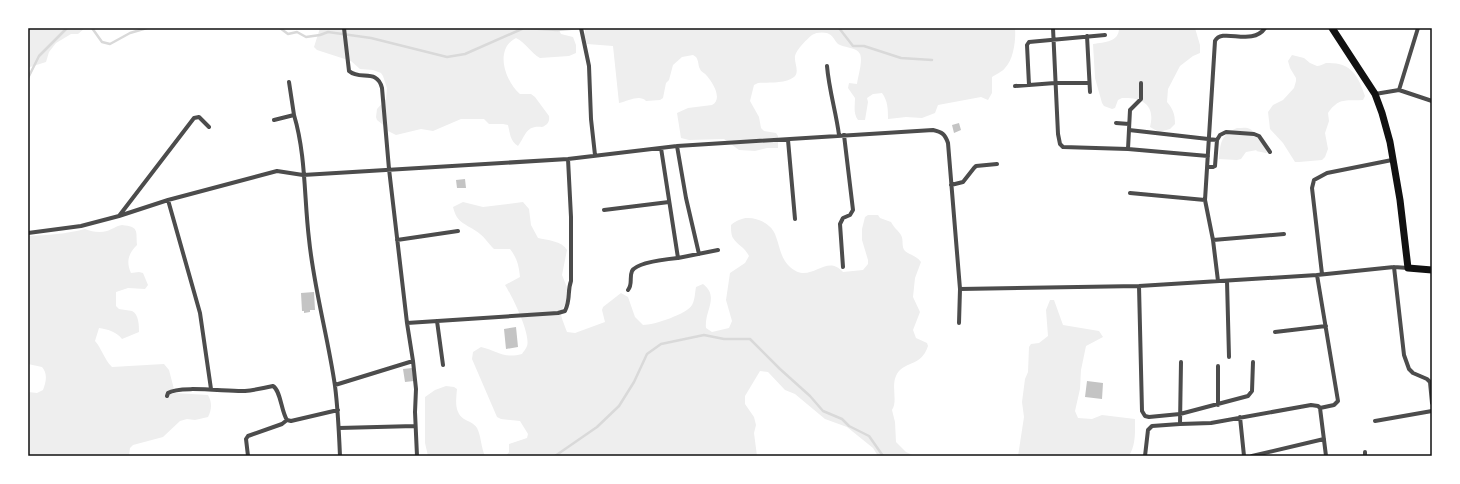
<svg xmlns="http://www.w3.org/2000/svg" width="1460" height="484" font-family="'Source Sans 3',sans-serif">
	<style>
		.green { fill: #eee }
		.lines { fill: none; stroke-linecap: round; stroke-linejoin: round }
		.stream { stroke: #d9d9d9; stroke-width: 2.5 }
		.building { fill: #c4c4c4 }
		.minor { stroke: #4c4c4c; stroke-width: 4 }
		.secondary { stroke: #111; stroke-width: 7 }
		.neatline { fill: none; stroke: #111; stroke-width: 1.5 }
	</style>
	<rect width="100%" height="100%" fill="#fff"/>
	<path class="green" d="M28 28H85L78 34H71L56 43 49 52 46 62 30 67 28 70Z
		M320 28H558L561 34 573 37 576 45V53L569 56 540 58C531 53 526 43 516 38 494 49 505 81 520 94H531L535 97 549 116C550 122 547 125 542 127 526 125 526 135 518 146 510 141 510 133 508 125L503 124H489L484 119H461L433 131 421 129 396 135 388 131 387 128 377 120 376 117 377 109 386 99 387 88 383 76 381 73 373 70 360 69 351 61 317 50 314 47Z
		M585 28H1015C1016 39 1014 59 1005 68 1002 72 996 74 992 77V93L988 100 981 97 938 105 935 113 922 118 906 117 888 119C888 110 888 101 882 93L873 94 867 98 868 102 865 120H858C853 113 855 106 855 98L848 88 849 83 857 84C858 76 863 61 860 54 857 47 844 48 838 44 834 40 833 35 827 33 823 32 816 32 812 35 807 39 796 50 795 56 794 63 800 72 794 77 785 84 769 82 758 83L754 85 750 101 759 117 761 128 764 131 776 133 778 136V148H767L755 151 739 150 724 139 689 140 681 138 677 113 688 108 712 105C723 99 713 83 707 76 705 73 701 72 700 69 698 66 699 61 696 57L693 55 682 57 673 65 669 80 666 83 663 98 660 100 646 101C640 94 628 101 619 103L613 46 587 44 585 36Z
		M1119 28H1195L1200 45V53L1193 56 1180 66 1168 89 1167 102C1173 109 1175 114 1175 124L1170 129 1159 132 1150 127C1156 104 1141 97 1122 98L1118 100 1115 108 1112 109 1104 106 1102 103 1095 78 1093 44C1105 42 1119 42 1119 28Z
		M1292 55 1304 58 1310 63 1317 66C1320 66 1323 64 1326 63 1351 62 1358 75 1365 96L1363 100C1346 101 1339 97 1328 113L1329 121 1325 133 1328 149 1325 157 1322 160 1299 162H1295L1283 143 1270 129 1268 112 1273 105 1283 100 1294 88 1296 81V78L1290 68 1288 61Z
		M1237 128C1241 128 1247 127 1250 129 1252 129 1266 149 1268 152L1266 153 1256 151 1257 150 1246 152 1241 159 1237 160 1219 159C1220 144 1221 134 1237 128Z
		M463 202 483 207 523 202 529 209 531 225 538 238C547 240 562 241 567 250L562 275 571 297C557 314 560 312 567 332L575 333 605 322 602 310 603 307 621 293 628 297 635 317 643 325C654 325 687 314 692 305 695 300 695 292 696 287L703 284C720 297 704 311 706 328L712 332 729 328 732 321 726 300 730 273 745 263 749 256C744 246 737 245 733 238 731 235 731 229 731 225 733 223 736 221 739 220 751 214 770 222 775 234 780 246 780 258 790 267 811 286 825 252 843 272L863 270 868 264V260L862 240V229L865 217 868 215H878L880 218 891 222C894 228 898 230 901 235 904 240 901 247 905 251 910 255 917 256 921 262L915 278 913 297 920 312 913 330 916 338 927 343 928 346C921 368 903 360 896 376 891 387 898 401 892 410L895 422 896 442 906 452 915 456H878L873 448 847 427 825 419 795 394 785 390 768 372 760 371 745 396V404L754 417 756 425 754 433 757 456H506L509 452V444L527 438 528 434 520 421 501 419 497 417 472 359 473 352 481 347C498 351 503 359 522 354 523 352 526 349 527 346 531 334 512 296 505 285L520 277C519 266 517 258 510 249H494C488 243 483 235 476 231 464 223 457 223 453 207Z
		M122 225C139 227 136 230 137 245 128 254 126 262 131 273L139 272 143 273 148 285 145 289 128 288 116 292V306L119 309C123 310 128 310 132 311 139 314 139 326 139 332L122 339C117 332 107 329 99 328L95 341C102 349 104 359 112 367L164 364 169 370 175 393 208 395C212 402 212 409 208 417L195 420 187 419 180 421 163 437 133 445 130 448 129 456H28V392L37 393 43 390C46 382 48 374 42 367L28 364V236C48 235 66 234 85 229 92 232 100 233 107 231 113 229 116 226 122 225Z
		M1050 300H1054L1063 325 1099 331 1103 337 1086 346 1081 370 1080 389 1075 411 1078 418 1092 419 1102 415 1135 419C1135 433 1136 444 1129 456H1018L1024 417 1022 402 1025 379 1028 372 1029 347 1031 344 1039 343 1048 336 1046 310Z
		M446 386 454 387 457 389C456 400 454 412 464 419 469 422 474 423 477 428 481 435 481 448 485 456H428L425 443V397L435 390Z"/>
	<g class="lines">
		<path class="stream" d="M92 28 102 42 110 44 130 33 147 28
			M280 28 288 34 297 32 306 37 320 35 328 32 371 38 447 57 465 54 524 28 557 30 581 28
			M839 28 853 46H864L901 58 932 60
			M28 78 39 56 67 28
			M555 456 597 427 619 406 634 382 647 354 661 344 704 335 724 339H750L780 369 810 396 823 411 842 419 849 426 869 436 883 456"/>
	</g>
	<path class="building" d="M959 123 961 130 954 133 952 125Z
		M465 179 466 188H457L456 180Z
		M314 292 315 310H310V312L304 313V311H302L301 293Z
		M516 327 518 347 506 349 504 329Z
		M412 368 414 381 405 382 403 369Z
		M1087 381 1103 383 1102 399 1085 397Z"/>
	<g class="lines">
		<path class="minor" d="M344 28 349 71C360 81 377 68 382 88L389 169 407 323 413 361 416 389 415 412 417 456
			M581 28 589 66 591 119 595 155
			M1053 28 1058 134 1060 144 1063 147 1128 149 1208 156
			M1087 36 1090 92
			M827 66C829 90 836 112 839 135
			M289 82 294 115
			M1029 85 1027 45 1029 42 1105 35
			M1015 86 1055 83H1089
			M1399 90 1432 101
			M1375 94 1399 90 1418 28
			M274 120 294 115C306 155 304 198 309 239 314 289 328 337 335 386 338 409 339 433 340 456
			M1116 123 1129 124
			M1129 130 1217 140 1220 135 1226 132 1254 134 1259 136 1270 152
			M788 140 795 219
			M677 146 686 198 699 254
			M1128 149 1130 110 1141 99V83
			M1207 167H1213L1215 166 1217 140
			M951 185 963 182 974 168 976 166 997 164
			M1130 193 1205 200
			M168 200 200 313 211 389
			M604 210 669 202
			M119 216 194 118 199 117 209 127
			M28 233 81 226 119 216 168 200 277 171 303 175 568 159 677 146 933 130C942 132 945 134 948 143L960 289 1139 286 1317 275 1394 267 1408 268
			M397 240 458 231
			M1213 240 1284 234
			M678 258 718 250
			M843 267 840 224 843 218 850 215 853 210 844 135
			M1394 267 1404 355 1409 369 1413 373 1427 379 1430 382 1432 403
			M1322 274 1312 188 1314 180 1327 173 1392 160
			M1317 275 1338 401 1334 405 1320 408
			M1218 281 1213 240 1205 200 1215 41C1222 27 1252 47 1265 28
			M1227 281 1229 357
			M1139 286 1142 411 1145 416 1149 417 1180 414 1248 396 1252 391 1253 362
			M628 290C633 284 629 278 632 271 637 262 668 259 678 258L661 148
			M437 321 443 365
			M407 323 558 313 565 311C571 298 567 292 571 281V217L568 159
			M959 323 960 289
			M1275 332 1326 326
			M335 385 413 361
			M167 396 168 393C180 385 229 392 245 391 255 390 264 388 273 386 281 391 281 411 287 420L291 421 338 410
			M1218 405V366
			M1320 408 1326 456
			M1240 417 1244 456
			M1375 421 1432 411
			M1180 424 1181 362
			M339 428 415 426
			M1365 452V456
			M248 456 246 439 248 436 282 424 287 420
			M1145 456 1148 430 1152 426 1180 424 1211 423 1311 405 1318 406 1320 408
			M1252 456 1324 439"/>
		<path class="secondary" d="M1332 28 1375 94 1382 113 1390 142 1400 200 1408 268 1432 270"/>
	</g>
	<rect width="1460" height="484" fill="none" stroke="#ffffff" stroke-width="58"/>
	<rect x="29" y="29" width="1402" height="426" class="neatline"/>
</svg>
